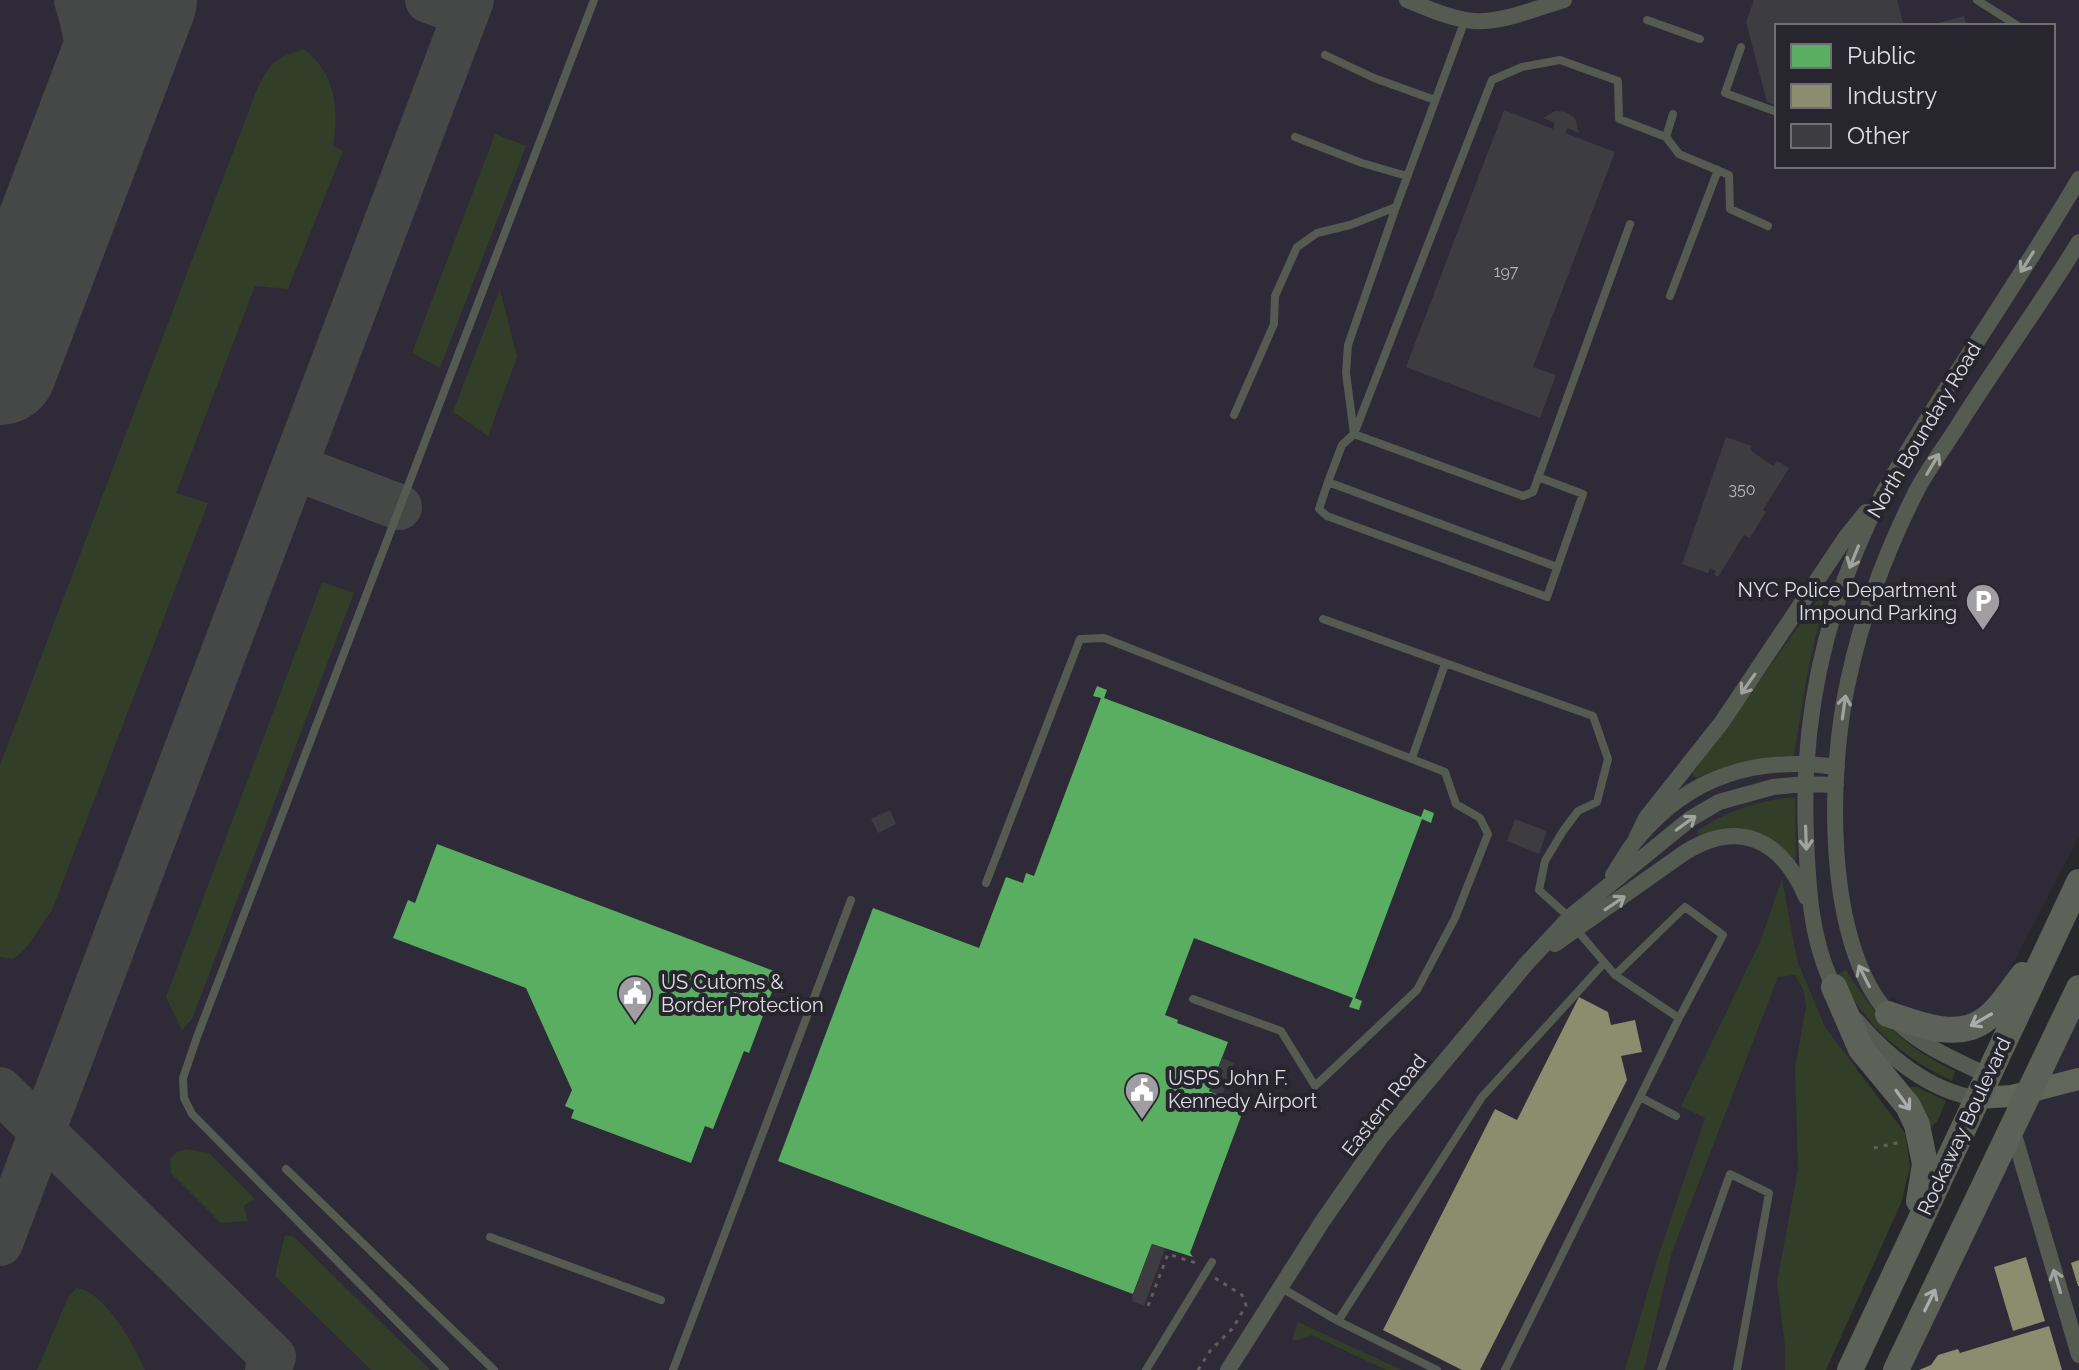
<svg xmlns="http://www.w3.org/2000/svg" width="2079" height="1370" font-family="Raleway,sans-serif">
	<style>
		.built { fill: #2f2a37; fill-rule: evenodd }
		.green { fill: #323e28 }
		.public { fill: #5aae61 }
		.industry { fill: #8c8c6e }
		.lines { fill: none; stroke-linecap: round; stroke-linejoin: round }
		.taxiway { stroke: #464747; stroke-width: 46 }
		.runway { stroke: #464747; stroke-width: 114 }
		.building { fill: #3d3c40 }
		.path { stroke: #5e605b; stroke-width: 3; stroke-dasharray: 4 6; stroke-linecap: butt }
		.service { stroke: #555b50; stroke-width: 8 }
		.minor { stroke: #555b50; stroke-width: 16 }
		.secondary { stroke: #60675a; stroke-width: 22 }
		.trunk { stroke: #5c6258; stroke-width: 26 }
		.oneway { stroke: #a1a3a1 }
		.oneway2 { stroke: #abacac }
		.labels { text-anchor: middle; stroke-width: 8; stroke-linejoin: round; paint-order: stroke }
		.number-label { font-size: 16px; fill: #b7b6bb }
		.street-label { font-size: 20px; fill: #e0dee4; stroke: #27252d }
		.poi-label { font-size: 20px; fill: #e0dee4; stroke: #27252d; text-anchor: start }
	</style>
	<rect width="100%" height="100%" fill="#28272b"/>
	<path class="built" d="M0 0H2079V837L1995 998 1973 1014 1945 1021 1917 1016 1892 997 1857 1070 1905 1133 1910 1167 1901 1203 1826 1370H0ZM1777 26H2053V166H1777Z
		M2079 1017V1370H1907L2058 1062Z"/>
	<path class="green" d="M304 49C336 74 339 109 333 146L343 151 288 289 255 286 176 493 208 503 52 910C40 925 29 950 13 959L0 957V765L257 89C271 62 276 58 304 49Z
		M495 134 526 146 440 368 412 353Z
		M500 289 517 357 488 436 453 412Z
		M322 582 354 593 192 1019 182 1030 166 997Z
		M1822 594 1825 596 1807 675 1794 756C1758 757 1728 764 1696 778L1692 774Z
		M1795 797 1796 861C1765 828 1742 821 1699 836L1697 831C1726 811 1759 800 1795 797Z
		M1782 879 1797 960 1825 1027 1905 1133 1910 1167 1901 1203 1826 1370H1785V1346L1777 1282 1798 1169 1795 1067 1806 1008 1804 991 1795 975 1778 977 1672 1252 1644 1370H1625L1656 1263 1705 1118 1681 1106 1760 942Z
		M1846 970C1878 1020 1901 1045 1955 1071L1952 1081C1898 1055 1867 1026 1838 974Z
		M1910 1087H1917L1946 1101 1937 1122 1929 1128Z
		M186 1149 209 1153 255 1199 244 1206 248 1221 221 1223 171 1173 170 1159 177 1152Z
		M285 1235 294 1237 430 1370H371L275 1276Z
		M77 1288C104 1291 135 1346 145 1370H37L69 1295Z
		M1298 1322 1402 1370H1386L1312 1335 1298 1340H1292Z"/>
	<path class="public" d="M1097 686 1107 690 1104 698 1421 817 1424 809 1434 813 1431 823 1422 819 1355 998 1362 1001 1359 1010 1349 1007 1353 998 1194 938 1165 1015 1178 1020 1177 1023 1228 1042 1209 1091 1248 1106 1246 1112 1243 1111 1190 1253 1193 1257 1152 1244 1133 1294 778 1161 873 908 979 948 1006 877 1023 883 1026 873 1034 876 1101 698 1093 696Z
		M437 844 779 973 749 1053 744 1051 713 1129 705 1126 691 1163 571 1118 574 1110 565 1106 572 1090 526 988 393 938 408 900 415 903Z"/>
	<path class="industry" d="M1579 997 1608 1012 1611 1025 1635 1020 1642 1052 1621 1056 1627 1080 1480 1370H1462L1383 1330 1495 1109 1517 1120Z
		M2026 1257 2045 1321 2013 1331 1994 1267Z
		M2079 1260V1286H2078L2071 1263Z
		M2049 1326 2062 1370H1919L1931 1365 1938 1355 1958 1349 1960 1353Z"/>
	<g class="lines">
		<path class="taxiway" d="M428 0 466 14
			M121 49 146 0
			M76 167C90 106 97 62 77 0
			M294 467 399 507
			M0 1090 273 1357 268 1370
			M0 1243 471 0"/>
		<path class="runway" d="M0 368 140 0"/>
	</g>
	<path class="building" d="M1754 0H1897L1904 26H1777V106L1767 102 1746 22Z
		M1964 16 1967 26H1931V25Z
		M1504 110 1553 129 1555 123 1543 118 1555 111 1566 112 1575 118 1579 133 1568 128 1565 133 1615 152 1533 367 1556 375 1540 418 1406 367Z
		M1726 437 1752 446 1750 450 1773 466 1777 461 1789 468 1763 510 1766 512 1750 538 1744 535 1718 577 1714 574 1716 571 1710 568 1708 573 1682 564Z
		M890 810 896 824 878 833 871 819Z
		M1515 819 1547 831 1539 854 1507 841Z
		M1222 1058 1234 1063 1222 1096 1209 1091Z
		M1152 1244 1165 1249 1144 1306 1132 1301 1133 1294Z"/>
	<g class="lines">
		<path class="path" d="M1874 1148 1901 1142
			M1148 1306 1168 1254 1196 1263
			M1198 1370 1210 1351 1233 1328 1246 1305 1242 1295 1215 1278"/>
		<path class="service" d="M1977 0 2018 26
			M1647 20 1700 39
			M1741 47 1725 93 1777 112
			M1325 55 1374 78 1435 100
			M1295 137 1362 163 1407 176
			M1666 137 1679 154 1729 175 1730 209 1768 226
			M1396 207 1348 345 1346 373 1354 434 1523 496 1533 492 1630 224
			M1670 296 1718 170
			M1234 415 1274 324 1275 296 1297 247 1317 233 1350 225 1396 207 1465 20
			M1328 482 1319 509 1327 516 1547 597 1583 494 1538 477
			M1557 567 1328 482 1342 445 1354 434 1492 80 1522 67 1560 60 1618 81 1619 119 1666 137 1673 114
			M1323 619 1593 716 1608 759 1597 802 1578 811 1563 831 1545 861 1539 890 1569 917
			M1412 758 1445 664
			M986 883 1080 639 1104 638 1445 772 1456 804 1480 818 1488 834 1455 918 1417 990 1315 1086 1281 1031 1193 999
			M1615 975 1685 907 1723 935 1679 1018
			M1640 1097 1676 1116
			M286 1169 494 1370
			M490 1237 661 1300
			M1280 1287 1338 1321
			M445 1370 192 1114 184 1098 183 1078 197 1037 594 0
			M673 1370 851 900
			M1146 1370 1212 1262
			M1437 1370 1338 1321 1482 1097 1604 963
			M1505 1370 1679 1018 1615 975 1576 929
			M1661 1370 1730 1174 1769 1193 1737 1370"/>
		<path class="minor" d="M1407 0C1428 8 1450 19 1473 21 1503 23 1536 8 1564 0
			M1636 839 1646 818 1722 722 1846 537 1866 512
			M1613 875C1621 863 1628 849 1637 839 1690 775 1756 756 1837 767
			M1555 944 1684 853C1739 818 1782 840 1806 897
			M1838 995C1811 946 1808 890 1806 836 1801 726 1823 619 1870 519 1891 475 1918 435 1943 394 1989 323 2036 252 2079 179
			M1856 1020C1886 1055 1929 1091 1976 1098
			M1987 1075C1953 1059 1916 1044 1890 1015 1823 944 1828 768 1849 677 1863 613 1887 549 1917 490 1928 469 1943 449 1956 429 1995 366 2040 306 2079 242
			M2012 1128 2079 1355
			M1228 1370 1322 1222 1381 1137 1527 963 1570 917 1690 819 1719 802 1773 787 1805 784 1836 785"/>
		<path class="secondary" d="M1976 1098 2012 1096 2079 1079"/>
		<path class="trunk" d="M1834 987 1861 1049 1908 1106 1917 1125 1925 1164 1919 1201
			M1888 1014C1917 1024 1958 1041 1986 1019 2001 1008 2012 989 2023 975
			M1850 1370 2079 882
			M1896 1370 2079 988"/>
	</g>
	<defs><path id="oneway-shaft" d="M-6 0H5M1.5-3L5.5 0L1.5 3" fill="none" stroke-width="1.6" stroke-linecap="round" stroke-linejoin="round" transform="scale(2)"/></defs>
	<g class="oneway">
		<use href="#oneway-shaft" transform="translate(2027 262) rotate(122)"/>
		<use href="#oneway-shaft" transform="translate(1933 464) rotate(-59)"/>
		<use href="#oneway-shaft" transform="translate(1854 557) rotate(112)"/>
		<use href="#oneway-shaft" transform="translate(1748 684) rotate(125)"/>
		<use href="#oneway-shaft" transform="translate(1844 707) rotate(-82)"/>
		<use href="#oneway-shaft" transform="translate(1686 823) rotate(-36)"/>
		<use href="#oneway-shaft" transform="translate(1806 838) rotate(88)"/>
		<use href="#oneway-shaft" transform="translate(1615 903) rotate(-34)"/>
		<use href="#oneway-shaft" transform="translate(1864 976) rotate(-117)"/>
		<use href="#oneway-shaft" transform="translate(2057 1281) rotate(-107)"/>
	</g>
	<g class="oneway2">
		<use href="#oneway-shaft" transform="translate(1981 1020) rotate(150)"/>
		<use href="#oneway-shaft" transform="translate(1903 1100) rotate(54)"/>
		<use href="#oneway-shaft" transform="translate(1930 1300) rotate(-64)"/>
	</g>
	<defs>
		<g id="parking-pin" transform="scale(1.8)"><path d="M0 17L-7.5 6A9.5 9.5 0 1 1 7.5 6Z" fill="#a09ea3" stroke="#27252d"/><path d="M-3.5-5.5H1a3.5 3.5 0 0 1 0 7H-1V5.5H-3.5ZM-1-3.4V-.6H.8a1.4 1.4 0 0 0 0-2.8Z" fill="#fff"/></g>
		<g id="civic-pin" transform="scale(1.8)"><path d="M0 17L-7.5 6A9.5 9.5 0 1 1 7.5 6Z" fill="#a09ea3" stroke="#27252d"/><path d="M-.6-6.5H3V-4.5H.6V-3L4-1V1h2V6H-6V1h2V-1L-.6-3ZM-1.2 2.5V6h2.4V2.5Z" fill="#fff"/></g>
	</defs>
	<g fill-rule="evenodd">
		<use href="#parking-pin" x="1983" y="601"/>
		<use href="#civic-pin" x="635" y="993"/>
		<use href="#civic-pin" x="1142" y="1090"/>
	</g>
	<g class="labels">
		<g class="number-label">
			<text x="1506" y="277">197</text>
			<text x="1742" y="495">350</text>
		</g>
		<g class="street-label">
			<text transform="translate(1924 430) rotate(-59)" y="7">North Boundary Road</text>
			<text transform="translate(1384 1105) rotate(-52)" y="7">Eastern Road</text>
			<text transform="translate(1964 1126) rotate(-65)" y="7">Rockaway Boulevard</text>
		</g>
		<g class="poi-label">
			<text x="1957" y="597" text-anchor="end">NYC Police Department<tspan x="1957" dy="23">Impound Parking</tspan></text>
			<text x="661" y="989">US Cutoms &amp;<tspan x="661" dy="23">Border Protection</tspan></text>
			<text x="1168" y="1085">USPS John F.<tspan x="1168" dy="23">Kennedy Airport</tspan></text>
		</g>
	</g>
	<rect x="1775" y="24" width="280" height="144" fill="#27252d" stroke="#716f76" stroke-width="2"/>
	<rect x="1791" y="44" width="40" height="24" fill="#5aae61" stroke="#716f76" stroke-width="2"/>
	<text x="1847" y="64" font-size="24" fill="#e0dee4">Public</text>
	<rect x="1791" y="84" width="40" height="24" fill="#8c8c6e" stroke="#716f76" stroke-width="2"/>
	<text x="1847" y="104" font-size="24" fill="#e0dee4">Industry</text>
	<rect x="1791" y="124" width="40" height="24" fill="#3d3c40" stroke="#716f76" stroke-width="2"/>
	<text x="1847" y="144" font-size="24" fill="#e0dee4">Other</text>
</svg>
